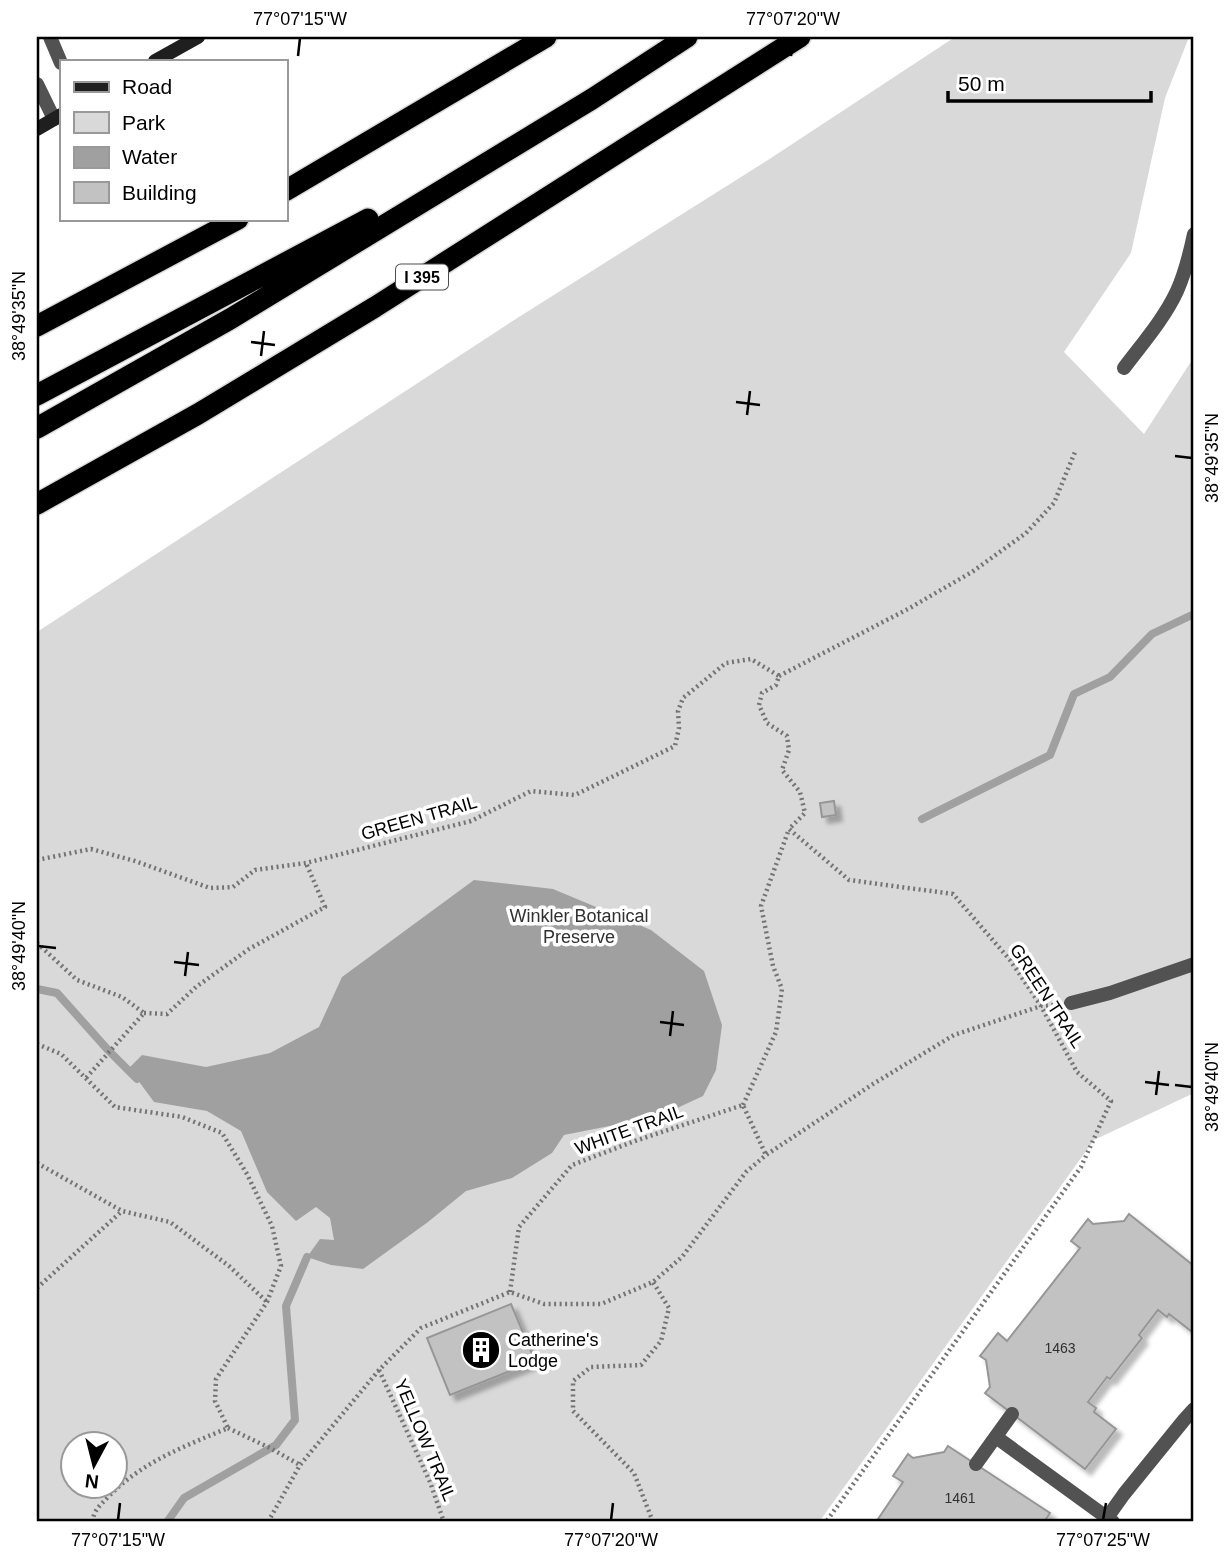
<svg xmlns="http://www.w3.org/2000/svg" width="1231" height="1559" font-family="Arial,sans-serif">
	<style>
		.green { fill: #d9d9d9; fill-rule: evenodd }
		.water { fill: #a0a0a0 }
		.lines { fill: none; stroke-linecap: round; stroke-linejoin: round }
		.stream { stroke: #a0a0a0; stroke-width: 8 }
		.building { fill: #c2c2c2; stroke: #969696; stroke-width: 2; filter: url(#shadow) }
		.motorway-casing { stroke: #dbdbdb; stroke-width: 24 }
		.path { stroke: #747474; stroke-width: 4.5; stroke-dasharray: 2 3.5; stroke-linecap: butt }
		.service { stroke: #525252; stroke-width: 14 }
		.minor { stroke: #525252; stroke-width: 14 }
		.secondary { stroke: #1f1f1f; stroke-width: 14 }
		.motorway { stroke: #000; stroke-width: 21 }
		.ticks { fill: none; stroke: #000; stroke-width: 2.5 }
		.labels { text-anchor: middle; stroke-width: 7; stroke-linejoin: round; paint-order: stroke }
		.number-label { font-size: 14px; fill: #303030 }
		.shield { fill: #fff; stroke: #4c4c4c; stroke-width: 2 }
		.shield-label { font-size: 16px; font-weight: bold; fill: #000 }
		.street-label { font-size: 18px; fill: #000; stroke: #fff }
		.park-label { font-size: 18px; fill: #303030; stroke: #fff }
		.poi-label { font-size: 18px; fill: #000; stroke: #fff; text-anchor: start }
		.neatline { fill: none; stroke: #000; stroke-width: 2.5 }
		.ticks-label { font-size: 18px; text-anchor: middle; fill: #000 }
	</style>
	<defs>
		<filter id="shadow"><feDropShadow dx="6" dy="6" stdDeviation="2" flood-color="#0004"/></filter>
	</defs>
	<rect width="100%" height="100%" fill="#fff"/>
	<path class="green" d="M955 37H1189L1165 98 1131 253 1064 352 1144 434 1194 357V1093L1094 1140 819 1522H37V632L511 322 771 158ZM74 1444H116V1486H74Z"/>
	<path class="water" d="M474 880 553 889 651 930 704 971 722 1025 716 1070 703 1096 660 1116 564 1135 552 1153 512 1178 466 1191 428 1222 363 1269 331 1265 307 1257 320 1239 334 1240 330 1218 316 1207 296 1221 267 1192 241 1131 207 1111 154 1102 129 1068 142 1055 206 1067 270 1053 319 1027 342 977Z"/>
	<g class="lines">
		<path class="stream" d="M922 819 1050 755 1074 694 1110 677 1152 634 1194 614
			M37 989 57 993 108 1050 137 1079
			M167 1522 184 1498 276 1445 295 1420 286 1306 307 1257"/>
	</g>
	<path class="building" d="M834 801 836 815 822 817 820 803Z
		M1129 1214 1194 1266V1327L1191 1331 1169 1314 1167 1317 1158 1310 1139 1335 1142 1338 1110 1379 1107 1377 1088 1402 1096 1408 1094 1412 1116 1429 1085 1469 985 1393 990 1387 986 1360 980 1356 998 1333 1007 1341 1080 1248 1071 1241 1088 1219 1093 1224 1124 1221Z
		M511 1304 535 1361 450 1395 427 1338Z
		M948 1446 1050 1513 1044 1522H876L903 1482 893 1476 908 1454 913 1458 944 1452Z"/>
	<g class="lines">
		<g class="motorway-casing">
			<path id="motorway" d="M285 191 546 37
				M37 326 238 219
				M37 395 368 219
				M37 428 230 319 592 99 687 37
				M37 504 198 414 375 307 800 37"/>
		</g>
		<path class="path" d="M779 676 908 609 972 572 1026 533 1054 503 1075 452
			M37 860 91 849 135 861 210 888 233 887 255 870 306 863 471 821 531 791 575 795 675 746 679 728 678 711 683 698 726 663 751 659 779 676 776 685 762 693 759 705 767 723 787 736 789 750 782 770 800 792 805 813 789 829 849 880 953 894 1010 960 1041 1006 1077 1072 1111 1101 1081 1167 826 1522
			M37 943 77 980 122 997 144 1013 86 1078
			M144 1013 167 1014 196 987 249 949 325 907 306 863
			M37 1044 61 1054 115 1107 182 1117 222 1133 247 1174 272 1226 281 1266 267 1302 216 1379 215 1401 228 1428
			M743 1105 776 1032 782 989 773 966 761 906 789 829
			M37 1163 122 1211 170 1222 229 1266 267 1302
			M37 1288 122 1211
			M510 1292 519 1227 572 1165 635 1141 743 1105 766 1155
			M379 1370 430 1482 444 1522
			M228 1428 270 1448 300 1465
			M92 1522C95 1508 100 1506 109 1496 142 1462 185 1446 228 1428
			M268 1522 300 1465 379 1370 421 1328 510 1292 544 1304H601L653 1282 682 1257 746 1172 766 1155 873 1084 954 1035 1041 1006 1053 1005
			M653 1522 634 1473 573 1411V1381L591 1367 641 1365 661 1341 669 1308 653 1282"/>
		<path class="service" d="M50 37 61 63
			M37 84 54 119
			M1071 1003 1110 993 1194 964
			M976 1464 1012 1414"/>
		<path class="minor" d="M1124 368C1142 344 1164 319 1177 291 1185 273 1190 253 1194 234
			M996 1437 1113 1522
			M1104 1522 1124 1494 1184 1420 1194 1409"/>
		<path class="secondary" d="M155 61 198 37
			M37 129 61 115"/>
		<use href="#motorway" class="motorway"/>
	</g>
	<path class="ticks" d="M298 56 300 38M791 56 793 38M38 316 56 318M251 342 275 345M261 356 264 331M736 402 760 405M747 415 750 391M1175 456 1192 458M38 946 56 948M174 962 199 965M185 976 188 952M660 1022 684 1025M670 1036 673 1011M1145 1082 1169 1085M1175 1085 1192 1087M1156 1095 1159 1071M118 1520 120 1503M611 1520 613 1503M1103 1520 1106 1503"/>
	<defs>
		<g id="building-disc" transform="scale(2.0125)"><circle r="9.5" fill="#000" stroke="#fff"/><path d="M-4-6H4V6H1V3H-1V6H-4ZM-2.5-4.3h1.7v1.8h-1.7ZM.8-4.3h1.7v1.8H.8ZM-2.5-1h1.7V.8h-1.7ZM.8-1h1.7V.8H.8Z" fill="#fff"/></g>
	</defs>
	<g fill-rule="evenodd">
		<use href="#building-disc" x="481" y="1350"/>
	</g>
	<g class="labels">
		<g class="number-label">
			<text x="1060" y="1353">1463</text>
			<text x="960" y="1503">1461</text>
		</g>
		<rect class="shield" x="396" y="264.5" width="52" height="25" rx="5"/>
		<g class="shield-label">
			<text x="422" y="283">I 395</text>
		</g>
		<g class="street-label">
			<text transform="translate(419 818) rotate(-16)" y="6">GREEN TRAIL</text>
			<text transform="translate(1047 996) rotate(57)" y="6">GREEN TRAIL</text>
			<text transform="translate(629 1130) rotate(-20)" y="6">WHITE TRAIL</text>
			<text transform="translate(425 1440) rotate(67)" y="6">YELLOW TRAIL</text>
		</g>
		<g class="park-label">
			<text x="579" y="922">Winkler Botanical<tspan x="579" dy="21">Preserve</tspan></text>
		</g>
		<g class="poi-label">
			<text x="508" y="1346">Catherine's<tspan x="508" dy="21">Lodge</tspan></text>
		</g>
	</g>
	<rect width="1231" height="1559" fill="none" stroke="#ffffff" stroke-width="77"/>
	<rect x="60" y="60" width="228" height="161" fill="#ffffff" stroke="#999999" stroke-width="2"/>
	<rect x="74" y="82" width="35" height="10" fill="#1f1f1f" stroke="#999999" stroke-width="2"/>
	<text x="122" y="94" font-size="21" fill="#000000">Road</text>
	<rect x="74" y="112" width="35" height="21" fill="#d9d9d9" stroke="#999999" stroke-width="2"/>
	<text x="122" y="130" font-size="21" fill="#000000">Park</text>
	<rect x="74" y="147" width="35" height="21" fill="#a0a0a0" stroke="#999999" stroke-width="2"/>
	<text x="122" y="164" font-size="21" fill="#000000">Water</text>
	<rect x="74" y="182" width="35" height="21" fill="#c2c2c2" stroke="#999999" stroke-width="2"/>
	<text x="122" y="200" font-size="21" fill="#000000">Building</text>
	<g transform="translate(94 1465) rotate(187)"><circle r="33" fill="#ffffff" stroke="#999999" stroke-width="2"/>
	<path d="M0-5L12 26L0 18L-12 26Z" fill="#000000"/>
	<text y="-10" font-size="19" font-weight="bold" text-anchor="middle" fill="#000000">N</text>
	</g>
	<path d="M948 91v10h203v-10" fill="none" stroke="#000000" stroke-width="3.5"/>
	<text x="958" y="91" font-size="21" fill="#000000" stroke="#ffffff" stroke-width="5" paint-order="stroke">50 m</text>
	<rect x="38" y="38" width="1154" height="1482" class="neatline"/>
	<g class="ticks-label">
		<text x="300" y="25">77°07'15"W</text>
		<text x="793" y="25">77°07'20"W</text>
		<text transform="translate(19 316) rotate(-90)" y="6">38°49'35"N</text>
		<text transform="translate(1212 458) rotate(-90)" y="6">38°49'35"N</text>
		<text transform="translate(19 946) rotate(-90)" y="6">38°49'40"N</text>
		<text transform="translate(1212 1087) rotate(-90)" y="6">38°49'40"N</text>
		<text x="118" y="1546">77°07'15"W</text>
		<text x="611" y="1546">77°07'20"W</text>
		<text x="1103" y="1546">77°07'25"W</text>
	</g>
</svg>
